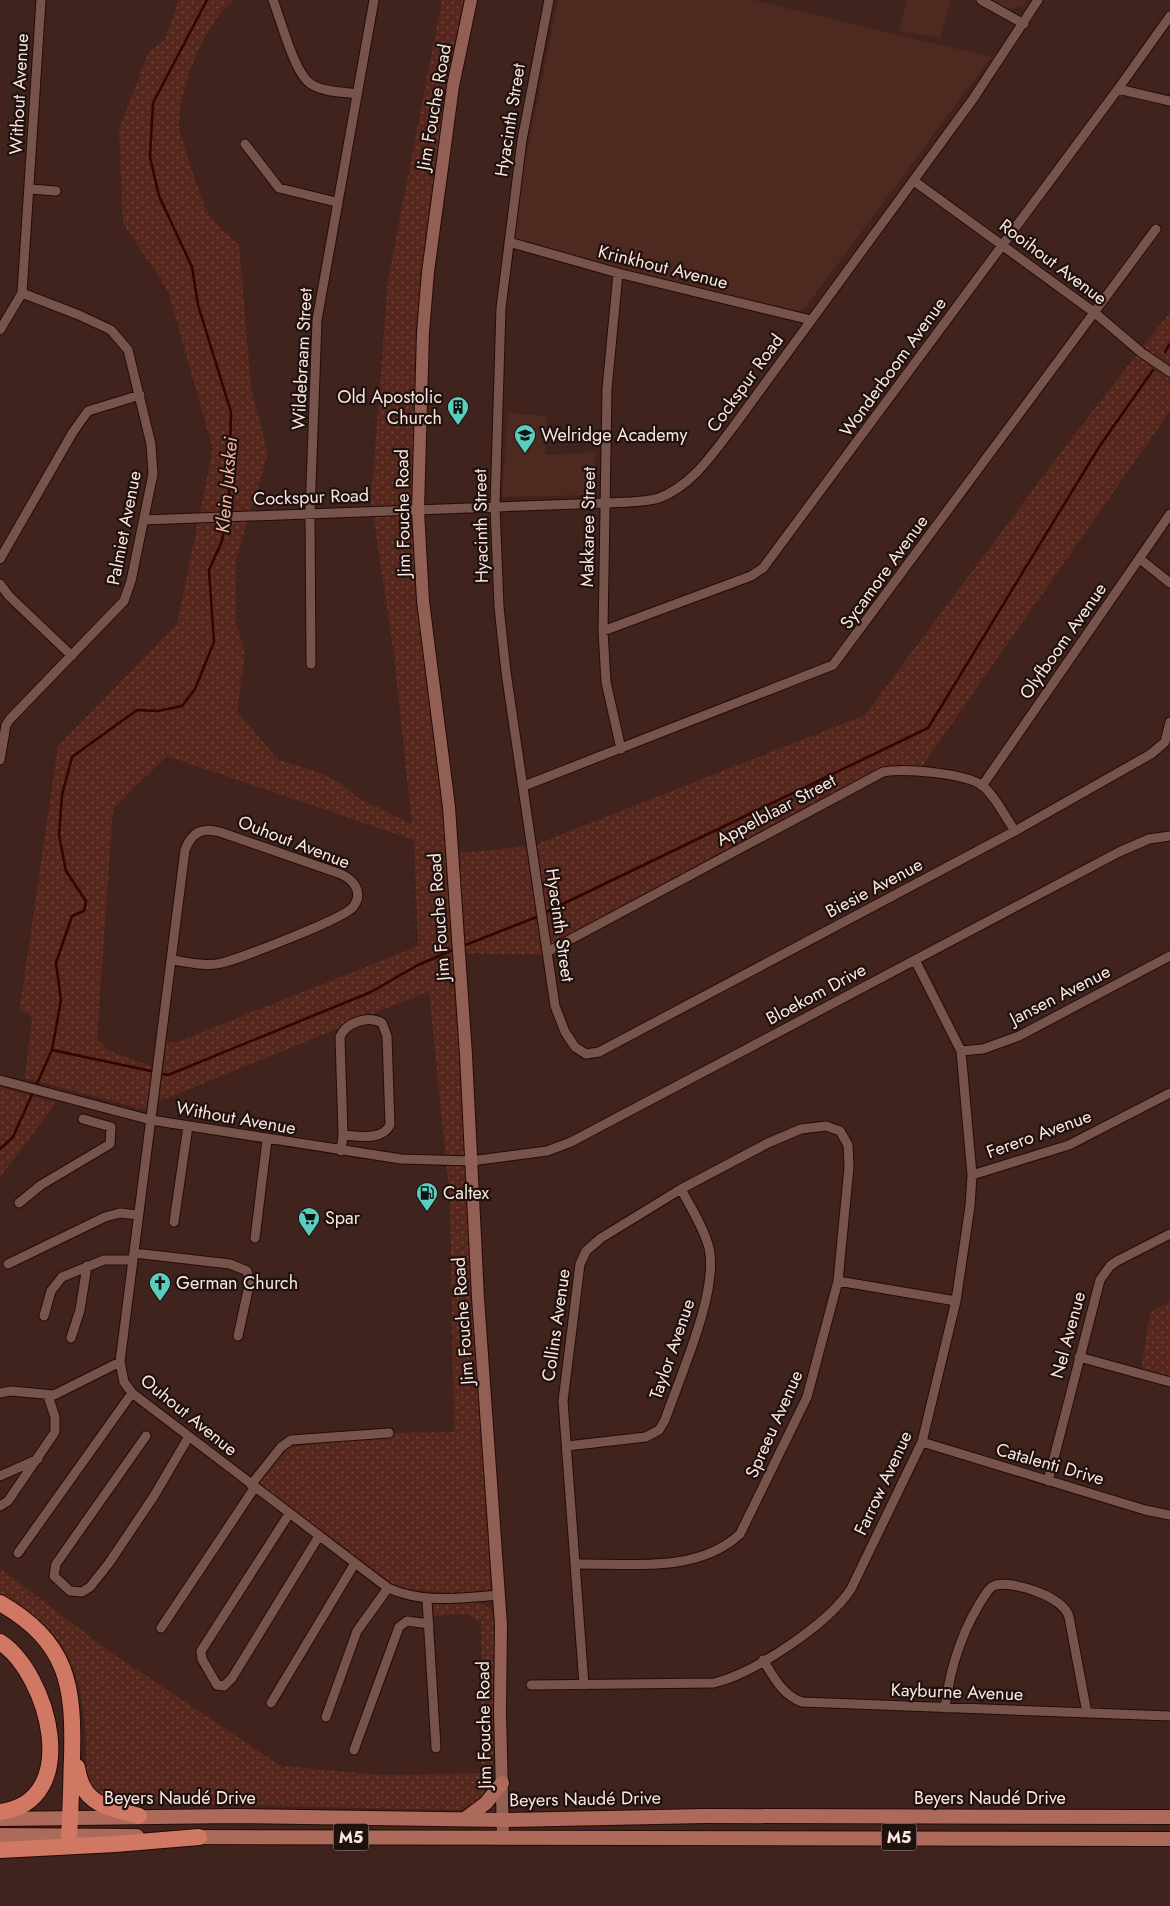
<svg xmlns="http://www.w3.org/2000/svg" width="1170" height="1906" font-family="Jost,sans-serif">
	<style>
		.built { fill: #4d2920 }
		.grass { fill: url(#grass-dots) }
		.lines { fill: none; stroke-linecap: round; stroke-linejoin: round }
		.stream { stroke: #340400; stroke-width: 2.5 }
		.street-casing { stroke: #260b06; stroke-width: 11 }
		.secondary-casing { stroke: #260b06; stroke-width: 14 }
		.primary-casing { stroke: #260b06; stroke-width: 16 }
		.highway-casing { stroke: #260b06; stroke-width: 18 }
		.street { stroke: #76544c; stroke-width: 9 }
		.secondary { stroke: #915f53; stroke-width: 12 }
		.primary { stroke: #ad6a5a; stroke-width: 14 }
		.highway { stroke: #d17864; stroke-width: 16 }
		.labels { text-anchor: middle; stroke-width: 4.5; stroke-linejoin: round; paint-order: stroke }
		.shield { fill: #1e110e; stroke: #b8a5a1; stroke-width: 1 }
		.shield-label { font-size: 16px; font-weight: bold; fill: #fae5e0 }
		.street-label { font-size: 18px; fill: #fae5e0; stroke: #1e110e }
		.poi-label { font-size: 18px; fill: #fae5e0; stroke: #1e110e; text-anchor: start }
		.water-label { font-size: 19px; font-style: italic; fill: #f4b5a6; stroke: #1e110e }
	</style>
	<defs>
		<pattern id="grass-dots" width="8" height="8" patternUnits="userSpaceOnUse" patternTransform="scale(1.25)"><rect width="8" height="8" fill="#56271d"/><path d="M2 2h.1M6 6h.1" fill="none" stroke="#6f463e" stroke-width="1.8" stroke-linecap="round"/></pattern>
	</defs>
	<rect width="100%" height="100%" fill="#41231d"/>
	<path class="built" d="M558 0H753L991 57 805 308 793 313 518 249 514 239 523 173Z
		M907 0H951L940 38 899 31Z
		M987 0H1027L1024 6 1005 10Z
		M508 413 547 416 545 455 595 452 594 495 502 497Z"/>
	<path class="grass" d="M179 0H234C203 25 179 88 179 127 179 134 203 203 207 211 214 224 227 234 239 244L251 387 268 454 236 560V624L245 652 237 712 279 760 318 772 340 783 360 799 412 824 393 647 371 502 388 280 442 0H470L432 217 418 510 452 854 532 846 865 715 1065 447 1170 312V411L918 772 884 775 547 955 459 953 498 1596 382 1588 249 1487 282 1449 389 1433 454 1432 450 1200 429 991 158 1102 166 1042 175 1043 418 946 414 840 167 756 113 809 97 1038 109 1051 154 1067 146 1110 25 1078 32 1017 20 1008 58 746 177 624 213 449 168 291 123 223 119 130 149 51 165 40Z
		M0 1087 56 1103 0 1177Z
		M1170 1301V1376L1141 1370 1150 1313Z
		M0 1568 106 1649 281 1766 382 1775 482 1773 481 1622 467 1614 434 1616 433 1604 479 1602 491 1609 494 1622 493 1757 489 1788 480 1802 460 1810 133 1803 105 1799 87 1781C85 1724 88 1665 43 1623 32 1612 14 1605 0 1597Z"/>
	<g class="lines">
		<path class="stream" d="M207 0 153 103 150 157 159 196 192 267 198 305 231 412 229 498 227 514
			M1165 352 1170 344
			M544 913 928 728 1099 447 1153 370
			M463 946 539 916
			M52 1050 151 1071
			M163 1074 168 1075 371 992 416 966 455 949
			M0 1149 13 1137 52 1050 61 1000 56 963 72 916 84 911 86 901 66 871 59 835 62 795 72 757 137 710 158 711 182 706 195 689 214 642 209 570 222 541 226 519"/>
		<g class="street-casing">
			<path id="street" d="M273 0C281 20 294 73 311 84 323 92 343 92 357 94
				M549 0 522 140 501 308 495 506 499 607 506 672 555 1006 565 1032 575 1047 586 1054 599 1052 1015 831 1151 754 1165 742 1170 722
				M981 0 1024 24
				M1118 89 1170 16
				M245 144 279 188 336 202
				M914 181 1095 313 1142 353 1170 372
				M30 189 56 191
				M509 242 618 273 811 320
				M618 273 607 389 603 631 606 682 621 749
				M0 330 22 293 41 0
				M144 520 604 503C621 502 643 503 659 498 693 485 713 453 734 426L973 99 1038 0
				M0 559 73 432 88 411 140 395
				M1140 559 1170 583
				M0 584 9 596 72 656
				M603 631 751 576 763 568 1118 89 1170 101
				M311 664 310 513 317 320 374 0
				M0 760 6 725 10 719 124 601 131 581 153 474 151 444 128 350 111 330 79 315 22 293
				M524 786 833 665 1156 229
				M982 786 1170 514
				M547 952 883 772C904 768 965 773 983 786 996 797 1005 817 1015 831
				M172 960C187 962 206 967 222 963 240 958 344 919 353 907 364 893 354 880 341 874L220 832C202 827 192 832 185 850L120 1362 124 1382 132 1393 388 1588C424 1604 461 1598 499 1595
				M961 1051 983 1049 1019 1036 1170 956
				M0 1080 151 1120 401 1159 471 1161 547 1151 571 1142 1119 852 1149 839 1170 836
				M341 1151 343 1135 340 1037C346 1022 369 1015 382 1023L387 1036 390 1125C382 1141 358 1136 343 1135
				M972 1175 1069 1145 1170 1093
				M19 1203 41 1185 110 1144 111 1127 83 1119
				M174 1222 188 1126
				M255 1238 267 1140
				M134 1253 230 1264 247 1271 250 1281 238 1336
				M8 1264 105 1217 120 1213 138 1215
				M838 1281 956 1301
				M44 1316 51 1291 62 1277 104 1260H133
				M71 1338 80 1310 87 1266
				M1079 1357 1170 1382
				M0 1393 11 1391 54 1395 120 1362
				M146 1436 56 1564 54 1576 70 1591 82 1592 90 1587 109 1563 154 1496 188 1438
				M922 1442 1145 1510 1170 1515
				M567 1446 646 1437 659 1430 665 1420C680 1376 719 1291 709 1248 704 1228 691 1208 681 1189
				M0 1476 38 1459
				M1048 1481 1100 1280 1110 1266 1117 1261 1170 1234
				M251 1485 281 1447 291 1440 389 1433
				M0 1506 8 1501 55 1432V1417L48 1396
				M289 1514 201 1651 202 1659 217 1685 224 1686 232 1678 319 1536
				M18 1553 132 1393
				M575 1564C630 1563 697 1574 740 1534L807 1397 838 1281 849 1167 848 1145 840 1131 826 1126 801 1129 768 1143 681 1189 601 1238 586 1251 580 1264 563 1401 584 1685
				M427 1600 436 1748
				M161 1628 255 1487
				M763 1660C774 1677 782 1695 802 1702L1170 1716
				M531 1685 714 1683C755 1673 828 1624 851 1589L922 1442 956 1301 970 1206 972 1175 961 1051 915 960
				M271 1703 355 1563
				M945 1708C950 1667 963 1627 987 1592 989 1589 992 1586 996 1585 1015 1581 1064 1597 1069 1617L1087 1713
				M326 1717 357 1631 388 1588
				M354 1750 399 1627 407 1621 429 1624"/>
		</g>
		<g class="secondary-casing">
			<path id="secondary" d="M471 0 453 86 428 272 423 332 418 510 423 601 449 807 466 1055 478 1298 501 1625 500 1712 503 1836"/>
		</g>
		<g class="primary-casing">
			<path id="primary" d="M466 1818 486 1803 502 1783
				M0 1819 234 1816 503 1820 705 1816 1170 1817
				M0 1835 137 1836
				M188 1837 1170 1839"/>
		</g>
		<g class="highway-casing">
			<path id="highway" d="M0 1603C68 1642 74 1685 72 1758 71 1784 71 1809 69 1835
				M0 1642C49 1674 83 1802 0 1812
				M77 1767C82 1805 107 1807 139 1816
				M0 1850 115 1844 199 1837"/>
		</g>
		<use href="#street" class="street"/>
		<use href="#secondary" class="secondary"/>
		<use href="#primary" class="primary"/>
		<use href="#highway" class="highway"/>
	</g>
	<defs>
		<g id="building-pin" transform="scale(1.125)"><path d="M0 17L-7.5 6A9.5 9.5 0 1 1 7.5 6Z" fill="#59cebf" stroke="#1e110e"/><path d="M-4-6H4V6H1V3H-1V6H-4ZM-2.5-4.3h1.7v1.8h-1.7ZM.8-4.3h1.7v1.8H.8ZM-2.5-1h1.7V.8h-1.7ZM.8-1h1.7V.8H.8Z" fill="#111"/></g>
		<g id="school-pin" transform="scale(1.125)"><path d="M0 17L-7.5 6A9.5 9.5 0 1 1 7.5 6Z" fill="#59cebf" stroke="#1e110e"/><path d="M0-5L7-2L0 1L-7-2ZM-4 1L0 2.5L4 1V4Q0 6-4 4Z" fill="#111"/></g>
		<g id="fuel-pin" transform="scale(1.125)"><path d="M0 17L-7.5 6A9.5 9.5 0 1 1 7.5 6Z" fill="#59cebf" stroke="#1e110e"/><path d="M-5.5-6h7V0h2V4h1.3V-2.5L3-4.5l.8-.8L6-3V5H2.5V1h-1V6h-7ZM-4.2-4.7v3.2H.2V-4.7Z" fill="#111"/></g>
		<g id="supermarket-pin" transform="scale(1.125)"><path d="M0 17L-7.5 6A9.5 9.5 0 1 1 7.5 6Z" fill="#59cebf" stroke="#1e110e"/><path d="M-6-5.5h2.5l.6 2H6L4.5 2H-2.5L-4.4-4H-6ZM-1.5 3.2a1.3 1.3 0 1 0 .1 0ZM3 3.2a1.3 1.3 0 1 0 .1 0Z" fill="#111"/></g>
		<g id="church-pin" transform="scale(1.125)"><path d="M0 17L-7.5 6A9.5 9.5 0 1 1 7.5 6Z" fill="#59cebf" stroke="#1e110e"/><path d="M-1.2-6h2.4v3.5h3.3v2.4h-3.3V6h-2.4V-.1h-3.3v-2.4h3.3Z" fill="#111"/></g>
	</defs>
	<g fill-rule="evenodd">
		<use href="#building-pin" x="458" y="407"/>
		<use href="#school-pin" x="525" y="435"/>
		<use href="#fuel-pin" x="427" y="1193"/>
		<use href="#supermarket-pin" x="309" y="1218"/>
		<use href="#church-pin" x="160" y="1283"/>
	</g>
	<g class="labels">
		<g class="shield">
			<rect x="333.5" y="1823.5" width="35" height="27" rx="4"/>
			<rect x="881.5" y="1823.5" width="35" height="27" rx="4"/>
		</g>
		<g class="shield-label">
			<text x="351" y="1843">M5</text>
			<text x="899" y="1843">M5</text>
		</g>
		<g class="street-label">
			<text transform="translate(19 94) rotate(-87)" y="6">Without Avenue</text>
			<text transform="translate(434 107) rotate(-80)" y="6">Jim Fouche Road</text>
			<text transform="translate(510 120) rotate(-81)" y="6">Hyacinth Street</text>
			<text transform="translate(1053 262) rotate(37)" y="6">Rooihout Avenue</text>
			<text transform="translate(663 267) rotate(14)" y="6">Krinkhout Avenue</text>
			<text transform="translate(302 359) rotate(-87)" y="6">Wildebraam Street</text>
			<text transform="translate(893 367) rotate(-54)" y="6">Wonderboom Avenue</text>
			<text transform="translate(745 383) rotate(-54)" y="6">Cockspur Road</text>
			<text transform="translate(311 497) rotate(-2)" y="6">Cockspur Road</text>
			<text transform="translate(403 513) rotate(-91)" y="6">Jim Fouche Road</text>
			<text transform="translate(481 526) rotate(-91)" y="6">Hyacinth Street</text>
			<text transform="translate(588 527) rotate(-89)" y="6">Makkaree Street</text>
			<text transform="translate(124 528) rotate(-79)" y="6">Palmiet Avenue</text>
			<text transform="translate(884 572) rotate(-54)" y="6">Sycamore Avenue</text>
			<text transform="translate(1063 641) rotate(-55)" y="6">Olyfboom Avenue</text>
			<text transform="translate(776 810) rotate(-28)" y="6">Appelblaar Street</text>
			<text transform="translate(294 842) rotate(21)" y="6">Ouhout Avenue</text>
			<text transform="translate(874 888) rotate(-28)" y="6">Biesie Avenue</text>
			<text transform="translate(439 917) rotate(-94)" y="6">Jim Fouche Road</text>
			<text transform="translate(560 925) rotate(82)" y="6">Hyacinth Street</text>
			<text transform="translate(816 994) rotate(-28)" y="6">Bloekom Drive</text>
			<text transform="translate(1060 995) rotate(-27)" y="6">Jansen Avenue</text>
			<text transform="translate(236 1118) rotate(10)" y="6">Without Avenue</text>
			<text transform="translate(1039 1134) rotate(-20)" y="6">Ferero Avenue</text>
			<text transform="translate(463 1321) rotate(-94)" y="6">Jim Fouche Road</text>
			<text transform="translate(556 1325) rotate(-82)" y="6">Collins Avenue</text>
			<text transform="translate(1068 1335) rotate(-75)" y="6">Nel Avenue</text>
			<text transform="translate(672 1349) rotate(-71)" y="6">Taylor Avenue</text>
			<text transform="translate(189 1415) rotate(39)" y="6">Ouhout Avenue</text>
			<text transform="translate(774 1424) rotate(-66)" y="6">Spreeu Avenue</text>
			<text transform="translate(1050 1464) rotate(16)" y="6">Catalenti Drive</text>
			<text transform="translate(883 1483) rotate(-65)" y="6">Farrow Avenue</text>
			<text transform="translate(957 1692) rotate(2)" y="6">Kayburne Avenue</text>
			<text transform="translate(484 1725) rotate(-91)" y="6">Jim Fouche Road</text>
			<text x="180" y="1804">Beyers Naudé Drive</text>
			<text x="990" y="1804">Beyers Naudé Drive</text>
			<text transform="translate(585 1799) rotate(-1)" y="6">Beyers Naudé Drive</text>
		</g>
		<g class="poi-label">
			<text x="442" y="403" text-anchor="end">Old Apostolic<tspan x="442" dy="21">Church</tspan></text>
			<text x="541" y="441">Welridge Academy</text>
			<text x="443" y="1199">Caltex</text>
			<text x="325" y="1224">Spar</text>
			<text x="176" y="1289">German Church</text>
		</g>
		<g class="water-label">
			<text transform="translate(226 485) rotate(-85)" y="7">Klein Jukskei</text>
		</g>
	</g>
</svg>
